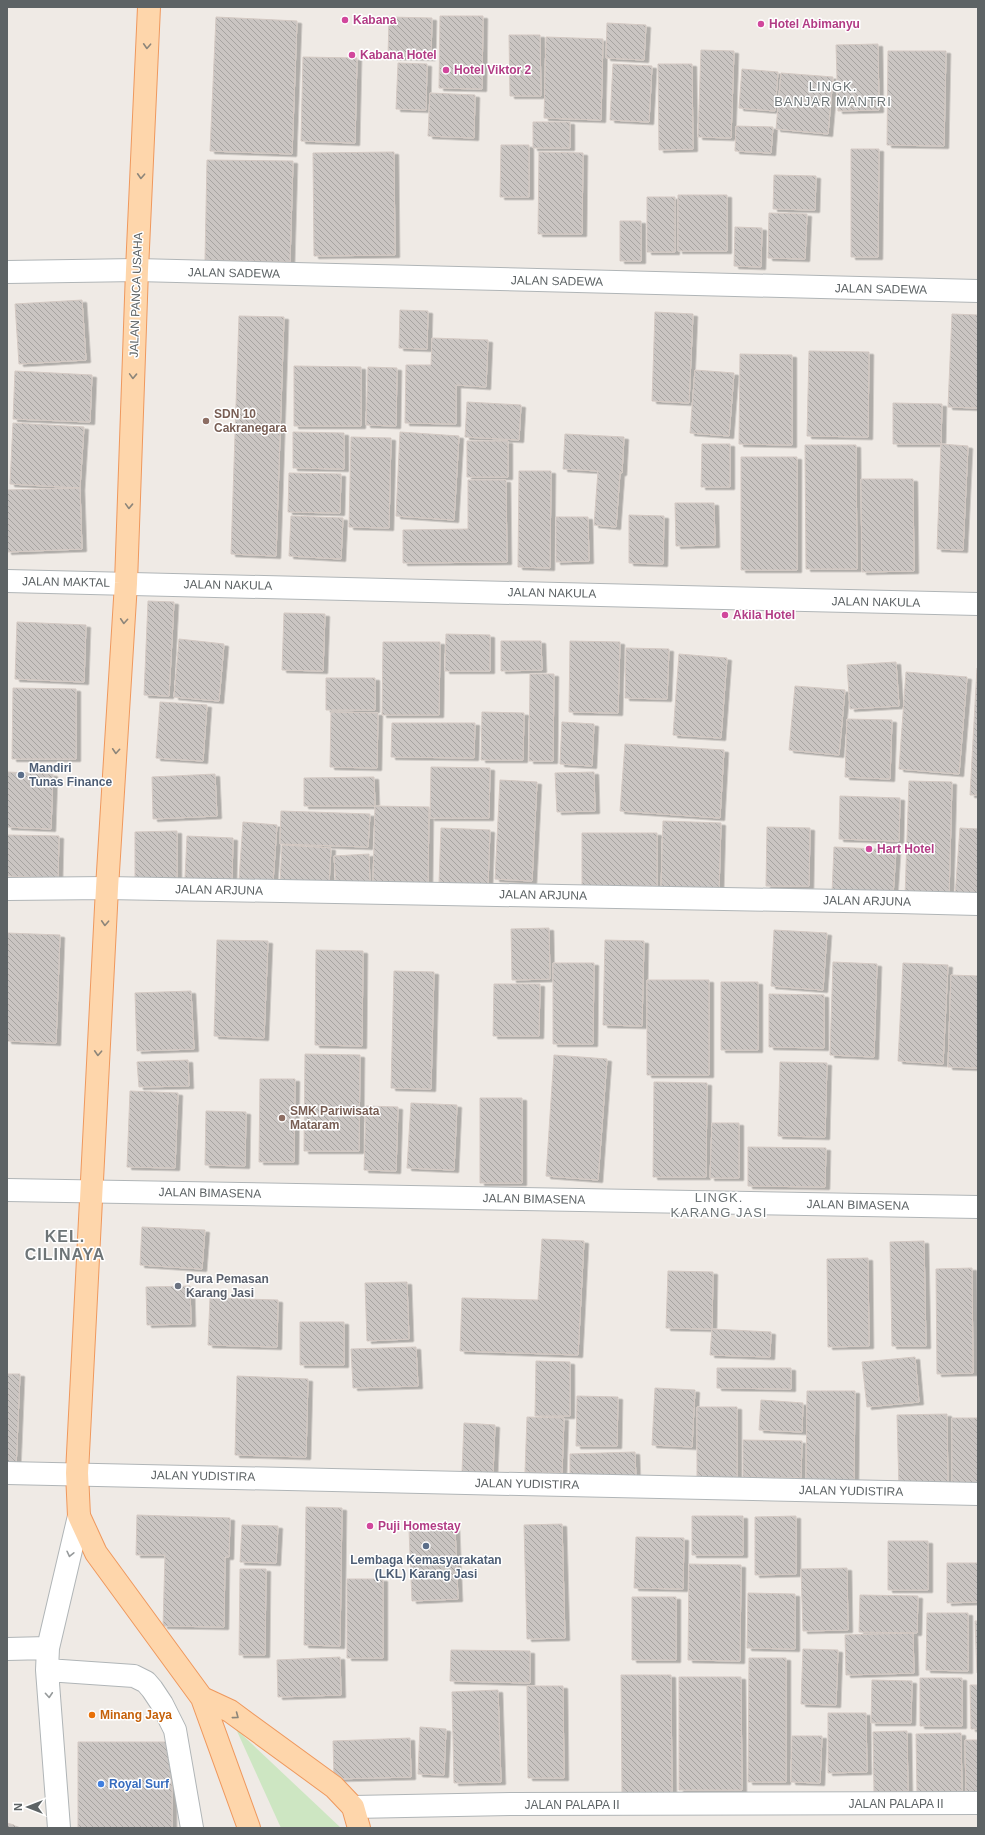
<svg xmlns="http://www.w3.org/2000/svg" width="985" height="1835" font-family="Helvetica,sans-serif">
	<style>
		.grass { fill: #cde6c2 }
		.building { fill: url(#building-back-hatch); stroke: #d4c9c3; filter: url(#shadow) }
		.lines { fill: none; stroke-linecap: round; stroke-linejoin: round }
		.minor-casing { stroke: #b0b5b7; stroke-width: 24 }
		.major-casing { stroke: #ef985d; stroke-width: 24 }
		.minor { stroke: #fff; stroke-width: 22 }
		.major { stroke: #fed6ab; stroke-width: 22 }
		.oneway { stroke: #8d867a }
		.oneway2 { stroke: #969a9b }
		.hotel-dot { fill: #d1479c; stroke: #fff; stroke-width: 1.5 }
		.education-dot { fill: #8d6e63; stroke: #fff; stroke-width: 1.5 }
		.service-dot { fill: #5c6f8a; stroke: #fff; stroke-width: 1.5 }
		.worship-dot { fill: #6b7280; stroke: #fff; stroke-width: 1.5 }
		.food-dot { fill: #e8710a; stroke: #fff; stroke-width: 1.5 }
		.shop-dot { fill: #3f7fe0; stroke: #fff; stroke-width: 1.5 }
		.labels { text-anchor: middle; stroke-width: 3; stroke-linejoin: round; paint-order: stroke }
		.hotel-label { font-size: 12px; font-weight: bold; fill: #b23c85; stroke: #fff; text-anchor: start }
		.street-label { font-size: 12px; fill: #5d6365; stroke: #fff }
		.education-label { font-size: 12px; font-weight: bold; fill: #785e54; stroke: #fff; text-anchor: start }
		.service-label { font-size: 12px; font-weight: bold; fill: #4e5e75; stroke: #fff; text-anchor: start }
		.worship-label { font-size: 12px; font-weight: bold; fill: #5b616d; stroke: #fff; text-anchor: start }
		.food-label { font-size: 12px; font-weight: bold; fill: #c56008; stroke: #fff; text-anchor: start }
		.shop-label { font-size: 12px; font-weight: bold; fill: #366cbe; stroke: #fff; text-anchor: start }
		.neighbourhood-label { font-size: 13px; letter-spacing: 1px; fill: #6e7577; stroke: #fff }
		.district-label { font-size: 16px; font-weight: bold; letter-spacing: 1px; fill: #6e7577; stroke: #fff }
	</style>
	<defs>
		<pattern id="building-back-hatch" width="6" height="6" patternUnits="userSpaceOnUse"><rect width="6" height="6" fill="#cac5c2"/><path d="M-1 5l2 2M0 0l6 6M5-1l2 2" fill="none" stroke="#a7a4a1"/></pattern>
		<filter id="shadow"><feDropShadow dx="4.5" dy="2.5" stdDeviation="0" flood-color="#0004"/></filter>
	</defs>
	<rect width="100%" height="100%" fill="#efeae5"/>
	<path class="grass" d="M236 1729 341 1828H281Z"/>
	<path class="building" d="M440 16H483L482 89 439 88Z
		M216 17 297 21 292 154 210 151Z
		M389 17 432 18 431 58 388 57Z
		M607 23 646 25 644 60 606 58Z
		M509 35H540L541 96H510Z
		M546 37 603 39 601 120 544 118Z
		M878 44 879 110 838 111 836 45Z
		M701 50 734 51 731 138 698 137Z
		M888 51H946L944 146 887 145Z
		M303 57 357 58 355 143 301 141Z
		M398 63 427 64 426 110 396 109Z
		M613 64 652 66 649 122 610 120Z
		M658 64H692L693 149 659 150Z
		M742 69 778 72 775 111 739 108Z
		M781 73 833 77 828 134 776 129Z
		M430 93 475 95 474 138 428 136Z
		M533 122H570V148H533Z
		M736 126 773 127 771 153 735 151Z
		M501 145H529V197H500Z
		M851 149H879L878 257H851Z
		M394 152 395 255 314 256 313 153Z
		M539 152 583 153 582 234H538Z
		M207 160 293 161 290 262 205 260Z
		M774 175 816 176 815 210 773 209Z
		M678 195H727V251H678Z
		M647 197H675V252H647Z
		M769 213 807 214 805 259 768 258Z
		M620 221H641V261H620Z
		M735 227 762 228 761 267 734 266Z
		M82 300 86 360 19 364 15 304Z
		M400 310 428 311 427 349 399 348Z
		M655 312 693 314 689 403 652 401Z
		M952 314 978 315V408L948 407Z
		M239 316 284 317 276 556 231 554Z
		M432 338 488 340 486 387 456 385V424L405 423 406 365H431Z
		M809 351 869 352 868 437 807 436Z
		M740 354 792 355V445L739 444Z
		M294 366 361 367V426H294Z
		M368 367 397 368 396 426 366 425Z
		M695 370 734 373 729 436 690 433Z
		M15 371 92 375 90 422 13 419Z
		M467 402 521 405 519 440 465 437Z
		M893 403 942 404 941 444H893Z
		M13 423 84 427 80 488 10 484Z
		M293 432 344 433V469L293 468Z
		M400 432 459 436 454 520 396 516Z
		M565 434 624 437 622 473H620L616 527 594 525 598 471 563 469Z
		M351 437 391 438 389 528 349 527Z
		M467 441H508V477H467Z
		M702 444H730V487H701Z
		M941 444 968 446 963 550 937 549Z
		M805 445H856L857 569H806Z
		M741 457H797V570H741Z
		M519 471H551L550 568 518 567Z
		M289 473 341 474 340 513 288 512Z
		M861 479H913L914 571 862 572Z
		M468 480H506L507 562 403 563V530L468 529Z
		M80 488 82 549 7 552V490Z
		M675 503H714L715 545 676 546Z
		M629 515 664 516 663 564 629 563Z
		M291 516 343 518 341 559 289 556Z
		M556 517H588L589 561 556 562Z
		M148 601 174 602 169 696 144 695Z
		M284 613 325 614 323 671 282 670Z
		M17 622 86 625 84 682 15 679Z
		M446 634 490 635V671H445Z
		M179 639 224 644 219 701 174 697Z
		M501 641H541L542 670 501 671Z
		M570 641 620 642 618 713 569 712Z
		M383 642H440L439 715H382Z
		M626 648 669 649 667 699 625 698Z
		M679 654 727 658 721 738 673 735Z
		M896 662 899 706 850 709 847 665Z
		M977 668H978V795H970Z
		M906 672 967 677 959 774 899 769Z
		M530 674H554L553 761H529Z
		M326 678H375V710H326Z
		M795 686 845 690 839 755 789 750Z
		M13 688 76 689V759H12Z
		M160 702 207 705 203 761 156 758Z
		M331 712 378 713 377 768 330 767Z
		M482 712 524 713 523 760H481Z
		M847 719 892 720 890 779 845 777Z
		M562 722 594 724 592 766 560 764Z
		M392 723H475L474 758 391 757Z
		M625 744 724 750 720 818 620 811Z
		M431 767 490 768 489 818H430Z
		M7 772 53 774 51 829 7 827Z
		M594 772 595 811 557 812 555 773Z
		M215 774 217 816 153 819 152 777Z
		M374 777 375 806H304V778Z
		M500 780 537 782 532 881 495 879Z
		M909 781 952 782 949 897 905 896Z
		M840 796 900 798 899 841 839 839Z
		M375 806 429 807 428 883 373 882Z
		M281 811 370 814 368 847 280 844Z
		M663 821 721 823 719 891 661 889Z
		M243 822 277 825 273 882 239 880Z
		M767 827 810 828 809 886H766Z
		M441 828 490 830 488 885 439 883Z
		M960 828 978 829V897L955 896Z
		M177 831V881L135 882V832Z
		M582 833H657V886H582Z
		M7 835 59 836 58 878 7 876Z
		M187 836 233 838 232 880 185 878Z
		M282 845 331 848 329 885 280 882Z
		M834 847 896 850 893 896 832 893Z
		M369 854 370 884 336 885 334 856Z
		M549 928 550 979 512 980 511 929Z
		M774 930 827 933 823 990 771 986Z
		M7 933 60 935 56 1043 7 1041Z
		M217 940 268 941 264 1038 214 1036Z
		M605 940 644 941 642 1026 603 1025Z
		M316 950 363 951 362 1046 315 1045Z
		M833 962 877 964 874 1057 830 1055Z
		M553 963H594L593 1044H553Z
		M903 963 948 965 943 1064 898 1061Z
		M394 971 434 972 431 1089 391 1088Z
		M951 975 978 976V1068L948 1067Z
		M647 980H709V1075H647Z
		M721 982H758V1050H721Z
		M494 984H540L539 1036H493Z
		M191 991 194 1049 137 1051 135 993Z
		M769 994 824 995V1048L769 1047Z
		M305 1054 360 1055 359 1151H304Z
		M554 1055 607 1059 598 1180 546 1176Z
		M188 1060 189 1086 139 1087 137 1062Z
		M780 1062 827 1063 825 1137 778 1136Z
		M260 1079H295L294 1162H259Z
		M654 1082 707 1083 706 1177H653Z
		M130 1091 178 1093 175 1168 127 1167Z
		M480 1098H522V1183H480Z
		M411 1103 457 1105 454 1170 407 1168Z
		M366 1106 398 1107 396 1171 364 1170Z
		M206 1111 246 1112 245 1166 205 1165Z
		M712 1123H739V1178H710Z
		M748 1147 826 1148 825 1187 748 1186Z
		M142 1227 205 1230 202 1269 140 1265Z
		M542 1239 584 1241 578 1355 460 1351 462 1298 538 1300Z
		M924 1241 926 1346H892L890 1242Z
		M868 1258 869 1346 828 1347 827 1259Z
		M972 1268 973 1373 937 1374 936 1269Z
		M668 1271 713 1272 712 1329 666 1328Z
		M407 1282 409 1339 367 1341 365 1283Z
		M190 1286 191 1324 147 1325 146 1287Z
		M210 1298 278 1300 277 1347 208 1345Z
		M300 1322H344V1365H300Z
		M712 1329 771 1332 770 1357 710 1355Z
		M416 1347 418 1386 353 1388 351 1349Z
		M915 1357 919 1402 867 1407 862 1362Z
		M536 1361 570 1362V1416H535Z
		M717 1368H791V1389L717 1388Z
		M7 1374H20L16 1469 7 1468Z
		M237 1376 308 1379 306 1457 235 1455Z
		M655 1388 695 1390 692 1447 652 1445Z
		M807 1391H855L854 1481H806Z
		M577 1396 618 1397 617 1446H576Z
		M761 1400 803 1403 802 1432 759 1430Z
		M697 1407H737V1485H697Z
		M947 1414 948 1489H899L897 1415Z
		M527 1417 564 1418 562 1473 525 1472Z
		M952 1418H978V1487L952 1486Z
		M464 1423 495 1425 493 1474 462 1472Z
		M743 1440 802 1441 801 1478 743 1477Z
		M635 1452 636 1481 570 1482V1454Z
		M306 1507 342 1508 340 1646 304 1645Z
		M137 1515 230 1518 229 1557H225L224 1627 163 1626 165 1555H136Z
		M692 1516H743V1555H692Z
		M796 1516V1574L755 1575V1517Z
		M562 1524 565 1638 527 1639 524 1525Z
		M242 1525 278 1526 276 1563 240 1562Z
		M455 1528 458 1599 412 1601 409 1530Z
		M636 1537 684 1538 683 1589 634 1588Z
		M888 1541H928V1590H888Z
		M947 1563H978V1602L947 1603Z
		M689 1564 741 1565 740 1661 688 1660Z
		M847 1568 848 1630 803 1631 801 1569Z
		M240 1569H266L265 1655H239Z
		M347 1579H383V1658H347Z
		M748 1593 795 1594V1649L747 1648Z
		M860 1595 918 1596 917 1633 859 1632Z
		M632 1597H676V1660H632Z
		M927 1613H968V1671L926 1670Z
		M975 1621H978V1673H977Z
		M913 1633 914 1673 846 1675 845 1635Z
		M803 1649 838 1650 836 1705 801 1704Z
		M451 1650 530 1651V1683L450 1681Z
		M340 1657 341 1695 278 1697 277 1660Z
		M749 1658H786V1782H748Z
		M621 1675H671L672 1795H622Z
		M679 1677H741L742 1790H679Z
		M920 1678H962V1726H920Z
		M872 1680 912 1681 911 1723H871Z
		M970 1685H978V1729H971Z
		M527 1686H563L564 1778H528Z
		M498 1690 501 1782 454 1783 452 1692Z
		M828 1713H866L867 1772 828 1773Z
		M420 1727 446 1729 444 1775 418 1774Z
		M907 1731 908 1791 874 1792 873 1732Z
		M961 1733 962 1792 917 1793 916 1734Z
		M792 1736H822L820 1783 791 1782Z
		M410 1738 411 1777 334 1779 333 1741Z
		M965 1740H978V1796L966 1797Z
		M78 1742H172V1828H78Z
		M7 1823 14 1825 17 1828H7Z"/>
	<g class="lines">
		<g class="minor-casing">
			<path id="minor" d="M7 272 137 270 978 291
				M7 581 978 604
				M7 889 107 888 898 902 978 904
				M7 1190 978 1207
				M7 1473 978 1494
				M7 1649 48 1648
				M47 1670 134 1676 146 1682 152 1689 162 1704 175 1730 192 1828
				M353 1807 511 1804 978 1803
				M59 1828 47 1670 48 1648 79 1516"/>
		</g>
		<g class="major-casing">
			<path id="major" d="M149 7 137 270 126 583 107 888 77 1473 79 1516 96 1553 202 1698 249 1828
				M202 1698 230 1711 334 1787 353 1807 359 1828"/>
		</g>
		<use href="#minor" class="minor"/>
		<use href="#major" class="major"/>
	</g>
	<defs><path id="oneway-chevron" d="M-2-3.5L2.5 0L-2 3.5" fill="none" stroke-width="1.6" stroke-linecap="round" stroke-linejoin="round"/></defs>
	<g class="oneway">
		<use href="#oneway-chevron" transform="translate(147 46) rotate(93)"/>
		<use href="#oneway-chevron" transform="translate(141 176) rotate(93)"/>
		<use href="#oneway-chevron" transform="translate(133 376) rotate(92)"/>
		<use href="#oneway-chevron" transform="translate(129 506) rotate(92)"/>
		<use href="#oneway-chevron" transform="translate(124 621) rotate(94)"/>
		<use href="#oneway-chevron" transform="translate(116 751) rotate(94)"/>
		<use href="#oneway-chevron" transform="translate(105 923) rotate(93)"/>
		<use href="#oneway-chevron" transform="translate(98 1053) rotate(93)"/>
		<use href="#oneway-chevron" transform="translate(236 1716) rotate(37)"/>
	</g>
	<g class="oneway2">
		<use href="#oneway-chevron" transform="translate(70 1554) rotate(103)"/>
		<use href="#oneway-chevron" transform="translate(49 1695) rotate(86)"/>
	</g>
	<g class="hotel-dot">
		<circle cx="345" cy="20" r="4"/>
		<circle cx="761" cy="24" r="4"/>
		<circle cx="352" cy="55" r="4"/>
		<circle cx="446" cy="70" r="4"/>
		<circle cx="725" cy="615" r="4"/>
		<circle cx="869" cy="849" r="4"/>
		<circle cx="370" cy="1526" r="4"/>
	</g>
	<g class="education-dot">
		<circle cx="206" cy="421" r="4"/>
		<circle cx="282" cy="1118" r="4"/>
	</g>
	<g class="service-dot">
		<circle cx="21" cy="775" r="4"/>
		<circle cx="426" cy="1546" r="4"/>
	</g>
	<circle class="worship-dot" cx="178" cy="1286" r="4"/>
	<circle class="food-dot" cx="92" cy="1715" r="4"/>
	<circle class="shop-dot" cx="101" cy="1784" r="4"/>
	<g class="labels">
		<g class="hotel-label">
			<text x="353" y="24">Kabana</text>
			<text x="769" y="28">Hotel Abimanyu</text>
			<text x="360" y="59">Kabana Hotel</text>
			<text x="454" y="74">Hotel Viktor 2</text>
			<text x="733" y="619">Akila Hotel</text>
			<text x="877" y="853">Hart Hotel</text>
			<text x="378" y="1530">Puji Homestay</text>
		</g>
		<g class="street-label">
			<text transform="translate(234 273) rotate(1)" y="4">JALAN SADEWA</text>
			<text transform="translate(557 281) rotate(1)" y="4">JALAN SADEWA</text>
			<text transform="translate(881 289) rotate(1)" y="4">JALAN SADEWA</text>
			<text transform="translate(136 295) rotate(-88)" y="4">JALAN PANCA USAHA</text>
			<text transform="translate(66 582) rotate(1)" y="4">JALAN MAKTAL</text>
			<text transform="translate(228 585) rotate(1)" y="4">JALAN NAKULA</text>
			<text transform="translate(552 593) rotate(1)" y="4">JALAN NAKULA</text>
			<text transform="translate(876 602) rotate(1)" y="4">JALAN NAKULA</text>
			<text transform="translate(219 890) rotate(1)" y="4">JALAN ARJUNA</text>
			<text transform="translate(543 895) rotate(1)" y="4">JALAN ARJUNA</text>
			<text transform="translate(867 901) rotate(1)" y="4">JALAN ARJUNA</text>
			<text transform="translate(210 1193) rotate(1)" y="4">JALAN BIMASENA</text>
			<text transform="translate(534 1199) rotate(1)" y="4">JALAN BIMASENA</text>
			<text transform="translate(858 1205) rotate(1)" y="4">JALAN BIMASENA</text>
			<text transform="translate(203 1476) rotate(1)" y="4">JALAN YUDISTIRA</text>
			<text transform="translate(527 1484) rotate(1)" y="4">JALAN YUDISTIRA</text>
			<text transform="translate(851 1491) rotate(1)" y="4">JALAN YUDISTIRA</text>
			<text x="896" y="1808">JALAN PALAPA II</text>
			<text x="572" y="1809">JALAN PALAPA II</text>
		</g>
		<g class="education-label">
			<text x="214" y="418">SDN 10<tspan x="214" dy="14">Cakranegara</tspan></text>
			<text x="290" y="1115">SMK Pariwisata<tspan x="290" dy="14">Mataram</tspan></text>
		</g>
		<g class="service-label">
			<text x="29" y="772">Mandiri<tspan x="29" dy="14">Tunas Finance</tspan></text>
			<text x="426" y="1564" text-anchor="middle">Lembaga Kemasyarakatan<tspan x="426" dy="14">(LKL) Karang Jasi</tspan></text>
		</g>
		<g class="worship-label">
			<text x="186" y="1283">Pura Pemasan<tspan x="186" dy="14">Karang Jasi</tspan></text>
		</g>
		<g class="food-label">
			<text x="100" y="1719">Minang Jaya</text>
		</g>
		<g class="shop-label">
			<text x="109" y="1788">Royal Surf</text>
		</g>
		<g class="neighbourhood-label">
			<text x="833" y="91">LINGK.<tspan x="833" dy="15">BANJAR MANTRI</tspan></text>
			<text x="719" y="1202">LINGK.<tspan x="719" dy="15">KARANG JASI</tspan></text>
		</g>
		<g class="district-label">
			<text x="65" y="1242">KEL.<tspan x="65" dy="18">CILINAYA</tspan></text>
		</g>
	</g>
	<rect width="985" height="1835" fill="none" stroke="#5d6365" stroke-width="16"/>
	<g transform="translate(28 1807) rotate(270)" stroke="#ffffff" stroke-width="3" paint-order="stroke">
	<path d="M0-3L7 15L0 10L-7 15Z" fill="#5d6365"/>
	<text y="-6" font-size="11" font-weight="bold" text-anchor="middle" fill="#5d6365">N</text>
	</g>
</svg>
